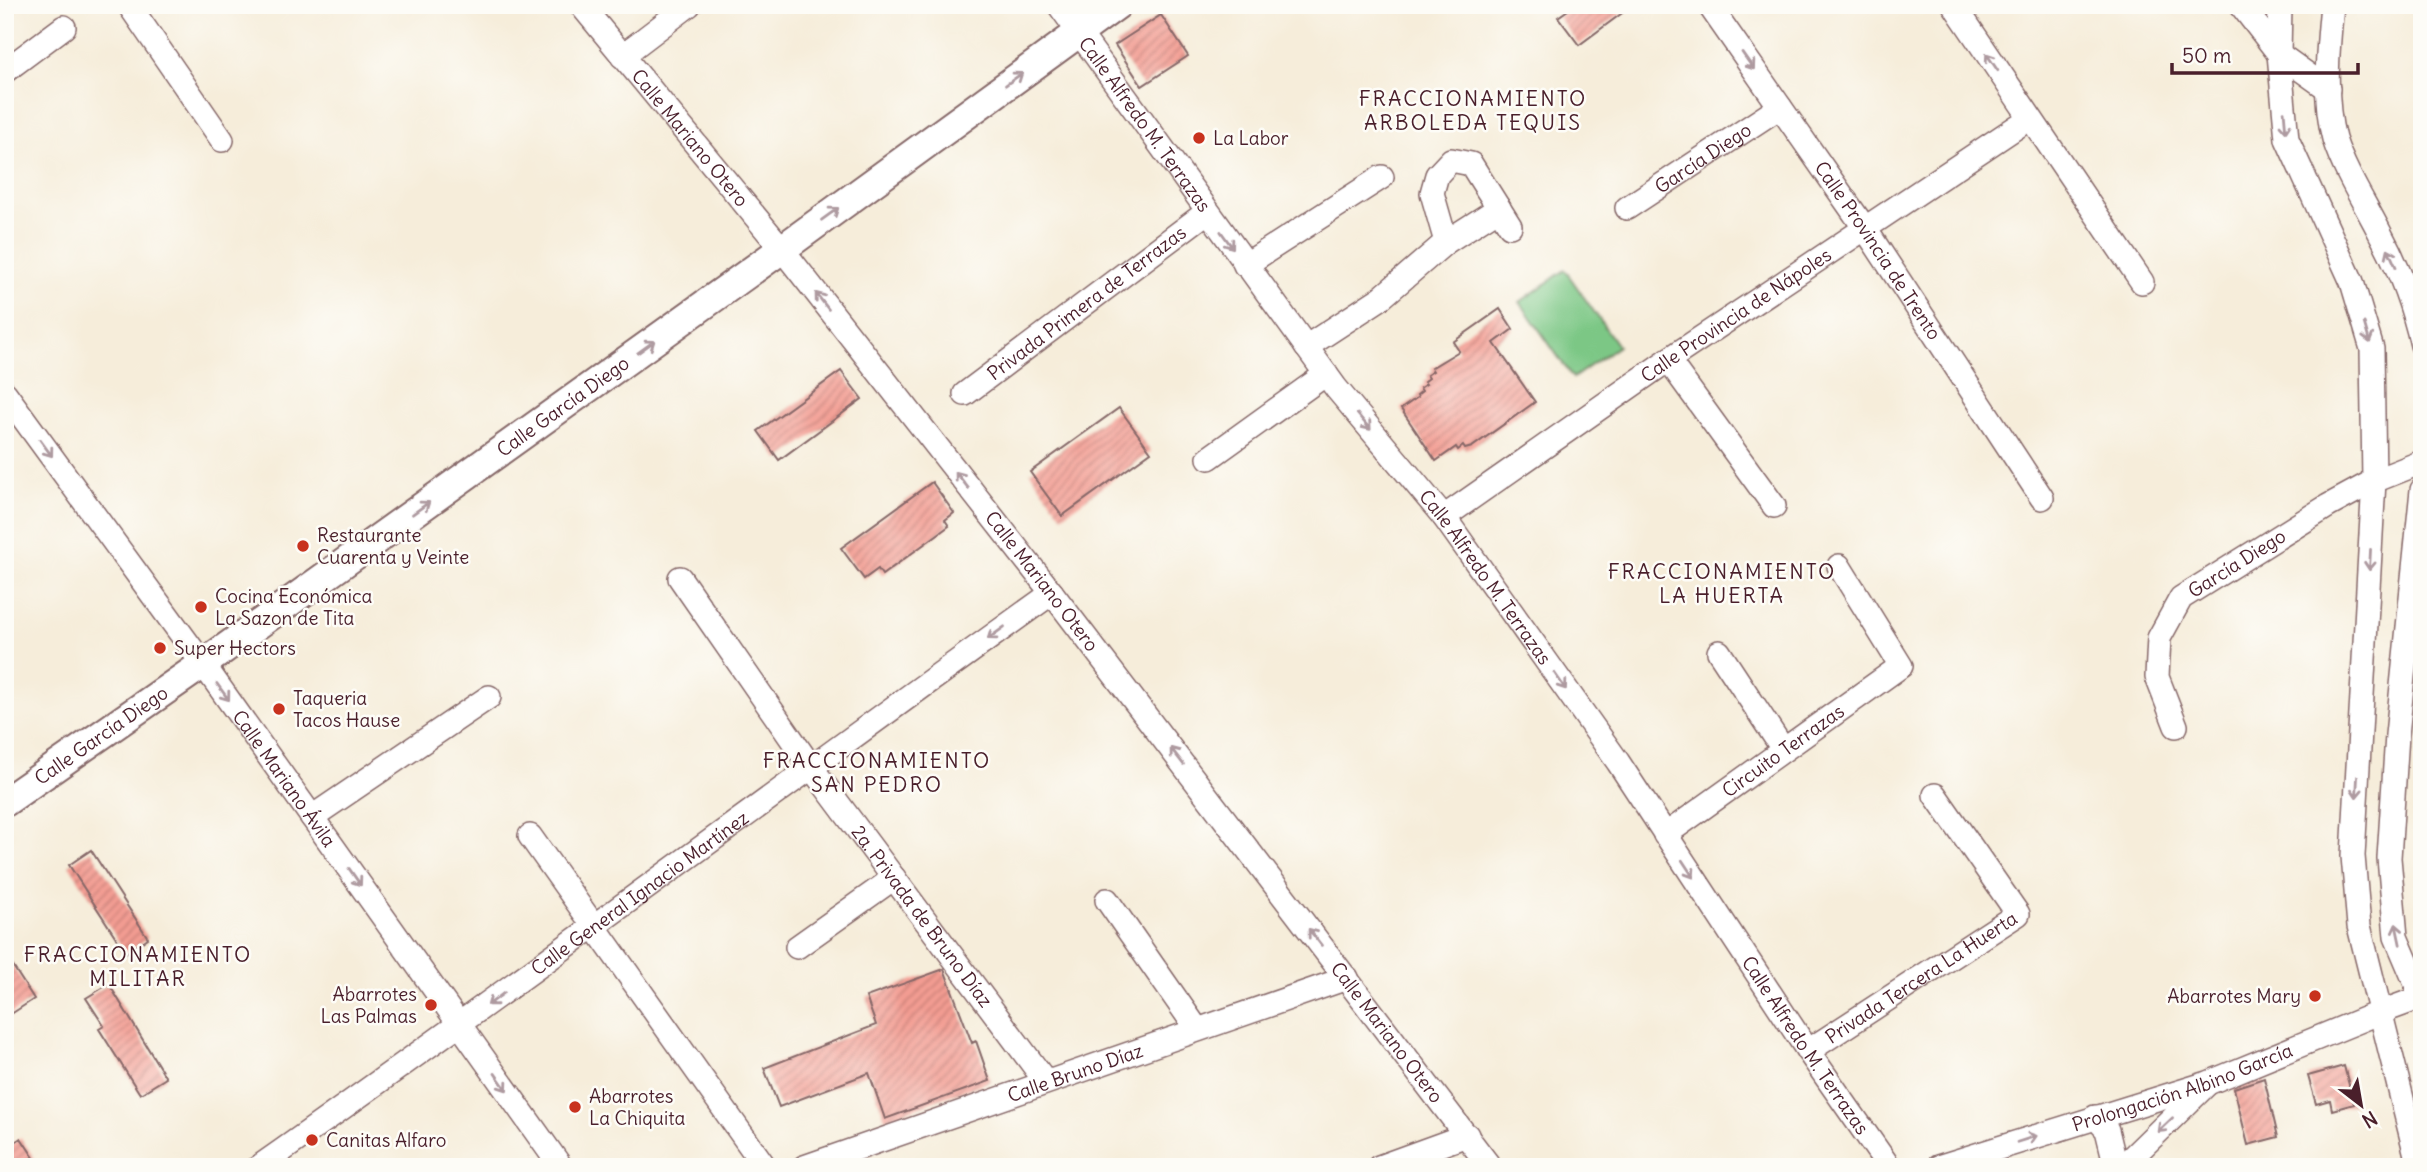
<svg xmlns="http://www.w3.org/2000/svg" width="2427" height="1172" font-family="Delius,sans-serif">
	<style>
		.pitch { fill: #7cc785; stroke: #637358; stroke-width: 2 }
		.building { fill: url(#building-hatch) }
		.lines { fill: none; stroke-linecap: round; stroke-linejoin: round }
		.minor-casing { stroke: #866768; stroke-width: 26 }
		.tertiary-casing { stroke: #866768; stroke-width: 32 }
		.minor { stroke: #fff; stroke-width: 23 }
		.tertiary { stroke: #fff; stroke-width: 28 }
		.oneway { stroke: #ae9aa0 }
		.poi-dot { fill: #c8321e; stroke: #fdfcf7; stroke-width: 2.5 }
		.labels { text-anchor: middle; stroke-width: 5; stroke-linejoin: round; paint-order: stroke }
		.street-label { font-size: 19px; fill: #4a1f2b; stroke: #fdfcf7 }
		.poi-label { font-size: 19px; fill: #4a1f2b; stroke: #fdfcf7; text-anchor: start }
		.neighbourhood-label { font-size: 21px; letter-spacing: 2px; fill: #4a1f2b; stroke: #fdfcf7 }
	</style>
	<defs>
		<pattern id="building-hatch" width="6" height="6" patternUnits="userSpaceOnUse" patternTransform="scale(1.75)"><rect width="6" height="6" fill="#f39c92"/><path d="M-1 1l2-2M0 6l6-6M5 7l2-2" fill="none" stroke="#c77f77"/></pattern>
	</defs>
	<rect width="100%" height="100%" fill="#fdfcf7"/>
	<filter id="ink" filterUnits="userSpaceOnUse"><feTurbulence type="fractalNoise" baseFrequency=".0143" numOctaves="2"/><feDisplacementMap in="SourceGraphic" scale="14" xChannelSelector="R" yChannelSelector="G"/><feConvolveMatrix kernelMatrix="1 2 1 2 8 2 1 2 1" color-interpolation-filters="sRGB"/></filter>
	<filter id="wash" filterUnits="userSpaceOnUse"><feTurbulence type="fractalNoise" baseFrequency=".00686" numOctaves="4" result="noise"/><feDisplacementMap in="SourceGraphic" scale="28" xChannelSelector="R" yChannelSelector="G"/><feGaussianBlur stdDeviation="1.57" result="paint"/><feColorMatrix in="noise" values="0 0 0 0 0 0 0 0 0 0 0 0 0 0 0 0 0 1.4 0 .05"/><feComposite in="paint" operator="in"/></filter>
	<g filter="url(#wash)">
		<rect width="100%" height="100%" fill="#f6edda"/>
		<path class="pitch" d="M1565 270 1618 346 1573 378 1520 302Z"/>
		<g id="blocks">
			<path class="building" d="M1575 5H1633L1579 45 1558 17Z
				M1161 15 1188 56 1142 86 1115 45Z
				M1500 309 1513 329 1494 343 1535 402 1472 447 1465 449 1463 446 1458 450 1456 447 1436 461 1401 409 1418 397 1417 395 1422 391 1420 388 1426 384 1424 382 1429 378 1427 375 1433 371 1431 368 1459 351 1453 342Z
				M841 371 862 399 779 460 758 431Z
				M1119 408 1151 452 1062 516 1030 472Z
				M932 482 954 513 945 520 949 526 882 575 878 569 864 579 841 548Z
				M91 850 148 938 126 953 69 865Z
				M5 954 34 999 5 1018Z
				M944 969 972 1043 976 1041 990 1081 885 1119 869 1073 779 1107 764 1068 876 1025 866 997Z
				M109 984 166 1078 140 1094 99 1029 104 1026 86 998Z
				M2344 1066 2354 1104 2332 1110 2330 1100 2316 1104 2308 1076Z
				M2264 1078 2278 1137 2248 1145 2234 1088Z
				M21 1138 40 1167H5V1149Z"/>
		</g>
	</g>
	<g filter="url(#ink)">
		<use href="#blocks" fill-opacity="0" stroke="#866768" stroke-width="2"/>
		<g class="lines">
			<g class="minor-casing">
				<g id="minor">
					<path d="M129 5 222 140"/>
					<path id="s1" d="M581 5 782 249 1052 593 1490 1167"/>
					<path id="s2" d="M1059 5 1336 388 1444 517 1618 762 1808 1051 1889 1167"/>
					<path id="s3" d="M1709 5 1864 227 2042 498"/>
					<path d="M1954 5 2142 282"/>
					<path d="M2241 5 2279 54 2328 89"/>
					<path d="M2280 5 2279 54 2287 139 2352 282 2372 349 2374 481 2353 856 2359 926 2419 1167"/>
					<path d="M2332 5C2328 45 2323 99 2334 139 2345 173 2365 203 2381 235 2400 270 2413 306 2422 345"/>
					<path d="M622 56 689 5"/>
					<path d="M5 71 64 27"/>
					<path id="s4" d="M1627 208 1780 107"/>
					<path d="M1446 242 1432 193 1437 175 1451 160 1471 164 1510 226"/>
					<path d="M1245 265 1382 177"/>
					<path d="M1306 347 1381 298 1446 242 1499 208"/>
					<path d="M1668 360 1774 506"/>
					<path id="s5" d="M5 393 203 664 561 1167"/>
					<path id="s6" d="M965 394 1207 212"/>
					<path d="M1209 458 1326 374"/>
					<path d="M2422 490 2397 735 2389 858 2396 937 2422 998"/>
					<path id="s7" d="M1444 517 1668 360 2030 118"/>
					<path id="s8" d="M680 578 811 767 1046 1082"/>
					<path d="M1719 652 1783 749"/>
					<path id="s9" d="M2176 726 2157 677 2159 638 2181 598 2328 506 2374 481 2422 462"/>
					<path d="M312 817 489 697"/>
					<path id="s10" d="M1665 835 1901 666 1839 566"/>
					<path d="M530 836 765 1167"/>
					<path d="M1107 900 1197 1029"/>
					<path d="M797 947 894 878"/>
					<path id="s11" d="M1808 1051 2018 914 1935 795"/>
					<path d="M2095 1117 2107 1130 2116 1167"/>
					<path id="s12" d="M259 1167C526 979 787 783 1052 593"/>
					<path id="s13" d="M804 1167 1347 978"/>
					<path d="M1379 1167 1467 1135"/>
					<path id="s14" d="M1938 1167 2208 1083 2381 1012 2422 997"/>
					<path d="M2122 1167 2206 1085"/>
				</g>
			</g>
			<g class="tertiary-casing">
				<g id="tertiary">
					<path id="s15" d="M5 802 203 664 782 249 1117 5"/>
				</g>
			</g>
			<use href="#minor" class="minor"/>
			<use href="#tertiary" class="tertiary"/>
		</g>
		<defs><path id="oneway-shaft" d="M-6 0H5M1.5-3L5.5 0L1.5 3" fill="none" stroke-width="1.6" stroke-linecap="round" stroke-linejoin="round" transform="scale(1.75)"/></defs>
		<g class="oneway">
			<use href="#oneway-shaft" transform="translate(1748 61) rotate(55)"/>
			<use href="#oneway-shaft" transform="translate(1992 62) rotate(-124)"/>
			<use href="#oneway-shaft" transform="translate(1014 79) rotate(-36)"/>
			<use href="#oneway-shaft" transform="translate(2285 122) rotate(85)"/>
			<use href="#oneway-shaft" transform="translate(830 214) rotate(-36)"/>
			<use href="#oneway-shaft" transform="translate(1227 240) rotate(54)"/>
			<use href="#oneway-shaft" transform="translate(2392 258) rotate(-114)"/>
			<use href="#oneway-shaft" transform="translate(822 301) rotate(-128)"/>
			<use href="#oneway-shaft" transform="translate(2367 333) rotate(74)"/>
			<use href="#oneway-shaft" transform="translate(646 347) rotate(-36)"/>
			<use href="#oneway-shaft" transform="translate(1364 422) rotate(50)"/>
			<use href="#oneway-shaft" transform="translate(46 448) rotate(54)"/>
			<use href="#oneway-shaft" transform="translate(962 480) rotate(-128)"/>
			<use href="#oneway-shaft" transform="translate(421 508) rotate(-36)"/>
			<use href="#oneway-shaft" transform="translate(2370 560) rotate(93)"/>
			<use href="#oneway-shaft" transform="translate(996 633) rotate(144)"/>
			<use href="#oneway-shaft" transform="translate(1560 681) rotate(55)"/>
			<use href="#oneway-shaft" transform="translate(223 692) rotate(54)"/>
			<use href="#oneway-shaft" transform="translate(1177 756) rotate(-128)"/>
			<use href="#oneway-shaft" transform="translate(2357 787) rotate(93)"/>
			<use href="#oneway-shaft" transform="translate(1688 869) rotate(57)"/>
			<use href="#oneway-shaft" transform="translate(355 877) rotate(55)"/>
			<use href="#oneway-shaft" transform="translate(2398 934) rotate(-102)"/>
			<use href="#oneway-shaft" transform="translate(1315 937) rotate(-128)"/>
			<use href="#oneway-shaft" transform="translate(496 999) rotate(143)"/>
			<use href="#oneway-shaft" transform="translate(501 1082) rotate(55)"/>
			<use href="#oneway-shaft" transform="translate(2165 1125) rotate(136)"/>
			<use href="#oneway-shaft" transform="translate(2027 1139) rotate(-18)"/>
		</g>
	</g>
	<g class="poi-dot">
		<circle cx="1199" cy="138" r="7"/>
		<circle cx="303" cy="546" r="7"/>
		<circle cx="201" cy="607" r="7"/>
		<circle cx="160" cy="648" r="7"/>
		<circle cx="279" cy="709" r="7"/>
		<circle cx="2315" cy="996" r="7"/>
		<circle cx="431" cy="1005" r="7"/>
		<circle cx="575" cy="1107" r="7"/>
		<circle cx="312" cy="1140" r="7"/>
	</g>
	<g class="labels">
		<g class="street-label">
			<text dy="7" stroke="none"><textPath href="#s2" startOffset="147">Calle Alfredo M. Terrazas</textPath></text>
			<text dy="7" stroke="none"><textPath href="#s1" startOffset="172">Calle Mariano Otero</textPath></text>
			<text dy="7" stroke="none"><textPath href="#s4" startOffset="91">García Diego</textPath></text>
			<text dy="7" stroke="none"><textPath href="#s3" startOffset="298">Calle Provincia de Trento</textPath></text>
			<text dy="7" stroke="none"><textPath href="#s6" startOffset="152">Privada Primera de Terrazas</textPath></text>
			<text dy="7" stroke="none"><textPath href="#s7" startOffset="355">Calle Provincia de Nápoles</textPath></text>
			<text dy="7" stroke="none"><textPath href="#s15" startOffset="684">Calle García Diego</textPath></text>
			<text dy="7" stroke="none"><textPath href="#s9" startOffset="203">García Diego</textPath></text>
			<text dy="7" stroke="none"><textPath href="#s2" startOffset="714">Calle Alfredo M. Terrazas</textPath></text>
			<text dy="7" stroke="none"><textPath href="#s1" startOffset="738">Calle Mariano Otero</textPath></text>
			<text dy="7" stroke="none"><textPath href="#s15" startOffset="117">Calle García Diego</textPath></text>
			<text dy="7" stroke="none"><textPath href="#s10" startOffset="145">Circuito Terrazas</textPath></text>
			<text dy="7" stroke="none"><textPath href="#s5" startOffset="476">Calle Mariano Ávila</textPath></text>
			<text dy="7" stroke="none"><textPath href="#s12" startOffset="469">Calle General Ignacio Martínez</textPath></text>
			<text dy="7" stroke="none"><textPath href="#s8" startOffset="416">2a. Privada de Bruno Díaz</textPath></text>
			<text dy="7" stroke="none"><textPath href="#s11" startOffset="135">Privada Tercera La Huerta</textPath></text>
			<text dy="7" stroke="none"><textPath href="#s1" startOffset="1306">Calle Mariano Otero</textPath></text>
			<text dy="7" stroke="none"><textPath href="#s2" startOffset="1281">Calle Alfredo M. Terrazas</textPath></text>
			<text dy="7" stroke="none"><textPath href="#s13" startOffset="287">Calle Bruno Díaz</textPath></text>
			<text dy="7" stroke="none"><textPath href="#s14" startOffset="257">Prolongación Albino García</textPath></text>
		</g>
		<g class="poi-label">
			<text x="1213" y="145">La Labor</text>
			<text x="317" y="542">Restaurante<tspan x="317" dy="22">Cuarenta y Veinte</tspan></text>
			<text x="215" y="603">Cocina Económica<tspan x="215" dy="22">La Sazon de Tita</tspan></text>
			<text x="174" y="655">Super Hectors</text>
			<text x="293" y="705">Taqueria<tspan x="293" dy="22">Tacos Hause</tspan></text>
			<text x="417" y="1001" text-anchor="end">Abarrotes<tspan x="417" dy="22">Las Palmas</tspan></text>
			<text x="2301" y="1003" text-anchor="end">Abarrotes Mary</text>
			<text x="589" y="1103">Abarrotes<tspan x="589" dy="22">La Chiquita</tspan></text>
			<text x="326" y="1147">Canitas Alfaro</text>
		</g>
		<g class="neighbourhood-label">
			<text x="1473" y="106">FRACCIONAMIENTO<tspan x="1473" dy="24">ARBOLEDA TEQUIS</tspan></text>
			<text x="1722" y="579">FRACCIONAMIENTO<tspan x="1722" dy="24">LA HUERTA</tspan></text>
			<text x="877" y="768">FRACCIONAMIENTO<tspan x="877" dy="24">SAN PEDRO</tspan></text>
			<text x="138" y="962">FRACCIONAMIENTO<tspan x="138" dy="24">MILITAR</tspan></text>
		</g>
	</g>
	<rect width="2427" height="1172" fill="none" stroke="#fdfcf7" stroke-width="28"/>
	<g transform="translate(2361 1105) rotate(149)" stroke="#fdfcf7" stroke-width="5" paint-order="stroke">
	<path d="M0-5L12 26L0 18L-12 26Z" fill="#4a1f2b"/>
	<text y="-10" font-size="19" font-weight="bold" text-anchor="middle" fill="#4a1f2b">N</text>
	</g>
	<path d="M2172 63v10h186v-10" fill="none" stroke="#4a1f2b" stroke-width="3.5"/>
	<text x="2182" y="63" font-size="21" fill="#4a1f2b" stroke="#fdfcf7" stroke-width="5" paint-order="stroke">50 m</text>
</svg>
